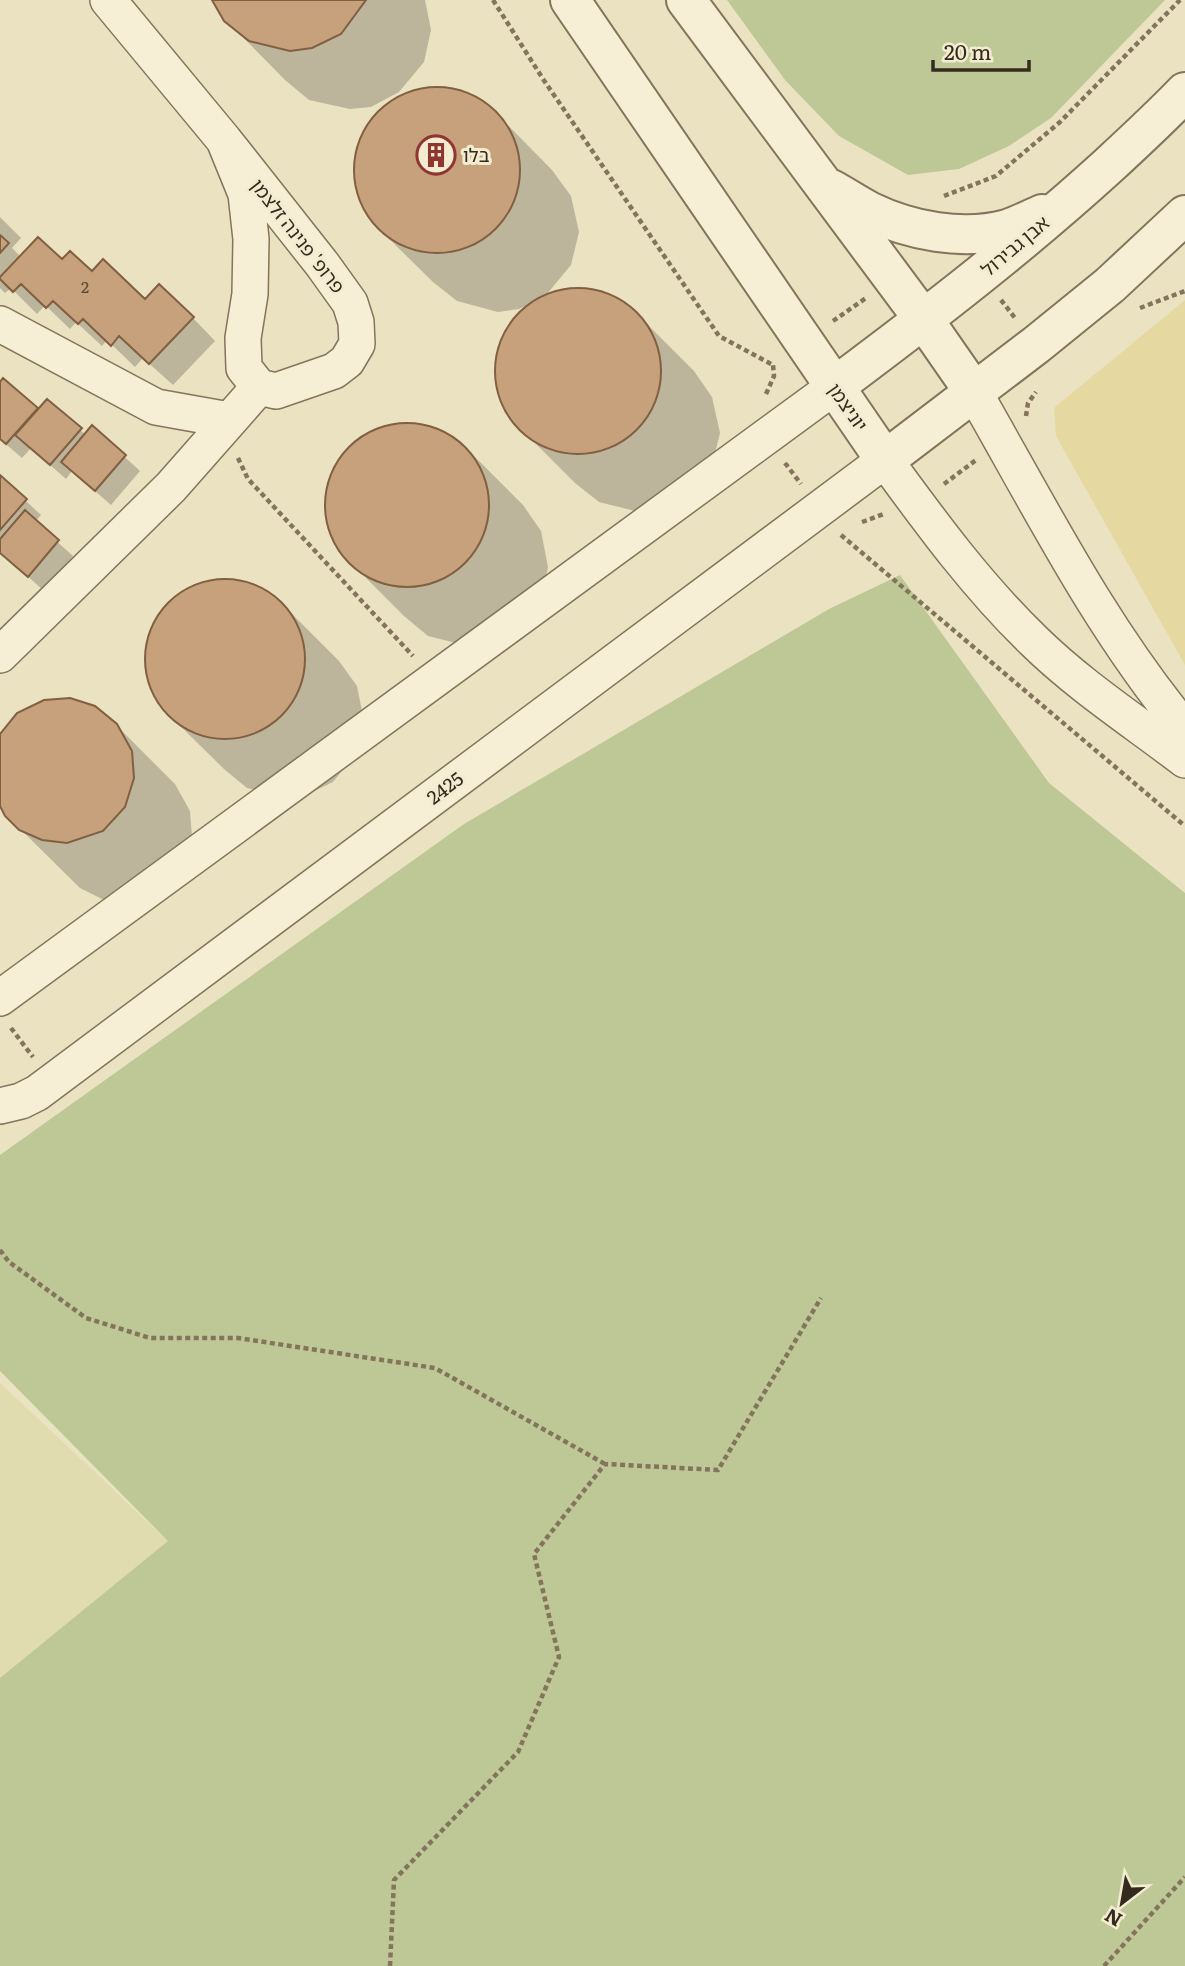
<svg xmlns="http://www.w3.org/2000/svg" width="1185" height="1966" font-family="Literata,'Noto Sans Hebrew',serif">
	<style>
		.farmland { fill: #e0dcb0 }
		.green { fill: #bec897 }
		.sand { fill: #e5d9a1 }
		.shadow { fill: #0003 }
		.building { fill: #c6a17b; stroke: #816042; stroke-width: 2 }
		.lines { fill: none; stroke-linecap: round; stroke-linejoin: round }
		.minor-casing { stroke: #83745b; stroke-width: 38 }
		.tertiary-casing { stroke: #83745b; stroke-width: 42 }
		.path { stroke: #83745b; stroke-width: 4.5; stroke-dasharray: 5 3.5; stroke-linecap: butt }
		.minor { stroke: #f6efd5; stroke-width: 35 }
		.tertiary { stroke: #f6efd5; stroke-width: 38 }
		.labels { text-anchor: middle; stroke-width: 6; stroke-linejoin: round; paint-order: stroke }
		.number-label { font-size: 16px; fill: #584835 }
		.poi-label { font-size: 19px; fill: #342b1e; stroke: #f3ecd1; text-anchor: start }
		.street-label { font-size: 19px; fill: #342b1e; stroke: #f3ecd1 }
	</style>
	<rect width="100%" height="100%" fill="#ebe2c2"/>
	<path class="farmland" d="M0 1383 168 1541 0 1684Z"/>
	<path class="green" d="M727 0H1165L1051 118 1009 146 959 169 908 175 839 136 785 80Z
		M900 575 1049 783 1185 893V1966H0V1678L168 1541 0 1371V1155L464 824 829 609Z"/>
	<path class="sand" d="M1185 300V665L1056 436 1054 408Z"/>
	<path class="shadow" d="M214 0H425L431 30 424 62 399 92 371 107 350 109 309 100 285 80 226 20Z
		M438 88 467 94 493 110 552 170 571 196 579 232 571 265 547 294 580 289 609 295 634 311 694 371 712 397 720 433 712 465 639 512 599 502 575 483 515 423 502 401 496 372 502 340 519 315 536 303 535 301 519 309 498 312 457 301 433 282 373 223 360 200 354 171 361 139 377 114 407 94Z
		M0 217 21 238 12 248 21 257 62 262 92 274 145 301 193 318 215 341 173 385 143 358 135 367 107 340 102 346 76 322 70 329 45 305 37 314 11 288 5 293 0 288Z
		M4 381 39 411 80 430 86 435 92 427 140 471 111 505 72 471 66 479 31 448 22 458 0 439V385Z
		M408 424 438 430 463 445 523 505 541 531 548 567 541 599 468 646 428 636 404 616 344 556 331 535 325 506 331 474 347 449 378 429Z
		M0 477 41 515 35 522 73 556 44 591 0 551 1 540 0 539Z
		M226 580 255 586 279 601 339 661 357 686 364 721 357 752 333 782 306 795 286 798 247 788 224 769 164 710 151 688 145 660 152 629 167 605 196 585Z
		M116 725 175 784 190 811 192 837 127 901 102 899 80 888 6 815 0 802V737Z"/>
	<path class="building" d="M212 0H366L341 34 312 48 290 51 249 41 224 21Z
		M354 170a83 83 0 1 1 166 0a83 83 0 1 1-166 0Z
		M0 235 9 243 0 253Z
		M38 237 62 259 70 251 92 271 103 259 145 299 159 284 194 317 149 364 119 336 111 346 83 319 78 324 53 301 46 308 21 284 13 292 0 279V277Z
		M495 371a83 83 0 1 1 166 0a83 83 0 1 1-166 0Z
		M3 378 38 408 6 444 0 439V382Z
		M47 399 82 428 50 465 15 435Z
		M325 505a82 82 0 1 1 164 0a82 82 0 1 1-164 0Z
		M92 425 126 455 95 491 61 462Z
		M0 475 27 499 0 530Z
		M25 510 59 540 28 577 0 553V539Z
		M145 659a80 80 0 1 1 160 0a80 80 0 1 1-160 0Z
		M70 698 95 706 117 724 132 751 134 778 125 807 103 831 67 843 42 840 19 830 5 816 0 806V734L17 713 44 700Z"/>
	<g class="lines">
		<g class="minor-casing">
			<path id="minor" d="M108 0 224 140 322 264 350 303 356 322 357 344 347 361 334 371 276 391 259 387 244 368 243 338 250 294 251 239 246 194 224 140
				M0 324 156 407 229 420
				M974 392C1040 507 1100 627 1185 729
				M0 655 171 487 259 387
				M0 998 834 387
				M0 1106 21 1101 37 1093 885 460C931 523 977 586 1034 641 1080 686 1134 721 1185 760"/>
		</g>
		<g class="tertiary-casing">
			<path id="tertiary" d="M570 0 885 460 1036 345 1110 285 1185 215
				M686 0 924 320 974 392
				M831 189C844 196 856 204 869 211 910 231 963 241 1007 229 1019 225 1031 219 1042 214
				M834 387C929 316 1020 246 1108 166 1134 142 1160 118 1185 92"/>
		</g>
		<path class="path" d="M493 0 543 79 719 336 773 365
			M944 196 996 176 1060 122 1180 0
			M1001 300 1015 318
			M1140 308 1185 291
			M833 321 866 298
			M766 394 774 376 773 365
			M1026 416 1028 403 1036 392
			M238 458 248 479 413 656
			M785 463 801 484
			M944 484 976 460
			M862 522 884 514
			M841 535 1185 826
			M11 1028 33 1057
			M0 1250 9 1262 86 1318 150 1338H238L435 1368 605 1464
			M390 1966 394 1880 518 1752 559 1657 534 1554 605 1464 718 1470 821 1298
			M1104 1966 1185 1877"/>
		<use href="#minor" class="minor"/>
		<use href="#tertiary" class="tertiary"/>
	</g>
	<defs>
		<g id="building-ring" transform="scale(2.0125)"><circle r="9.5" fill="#f3ecd1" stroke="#8e362f" stroke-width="1.5"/><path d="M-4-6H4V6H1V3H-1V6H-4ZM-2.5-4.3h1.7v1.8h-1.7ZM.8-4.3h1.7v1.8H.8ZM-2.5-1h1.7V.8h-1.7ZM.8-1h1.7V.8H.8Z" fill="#8e362f"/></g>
	</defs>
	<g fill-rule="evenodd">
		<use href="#building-ring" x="436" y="155"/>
	</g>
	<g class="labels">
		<g class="number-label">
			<text x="85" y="293">2</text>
		</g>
		<g class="poi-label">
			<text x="463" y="162">בלו</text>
		</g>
		<g class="street-label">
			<text transform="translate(298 236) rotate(52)" y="7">פרופ' פנינה זלצמן</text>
			<text transform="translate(1015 246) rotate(-40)" y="7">אבן גבירול</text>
			<text transform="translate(848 407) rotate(55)" y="7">יוניצמן</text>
			<text transform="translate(445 788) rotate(-37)" y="7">2425</text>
		</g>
	</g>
	<g transform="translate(1122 1903) rotate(211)" stroke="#f3ecd1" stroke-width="5" paint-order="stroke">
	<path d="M0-5L12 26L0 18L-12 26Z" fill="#342b1e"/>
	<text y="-10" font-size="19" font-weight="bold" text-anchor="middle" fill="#342b1e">N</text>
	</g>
	<path d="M933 60v10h96v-10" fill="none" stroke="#342b1e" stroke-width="3.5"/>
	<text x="944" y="60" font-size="21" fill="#342b1e" stroke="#f3ecd1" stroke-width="5" paint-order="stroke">20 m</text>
</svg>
